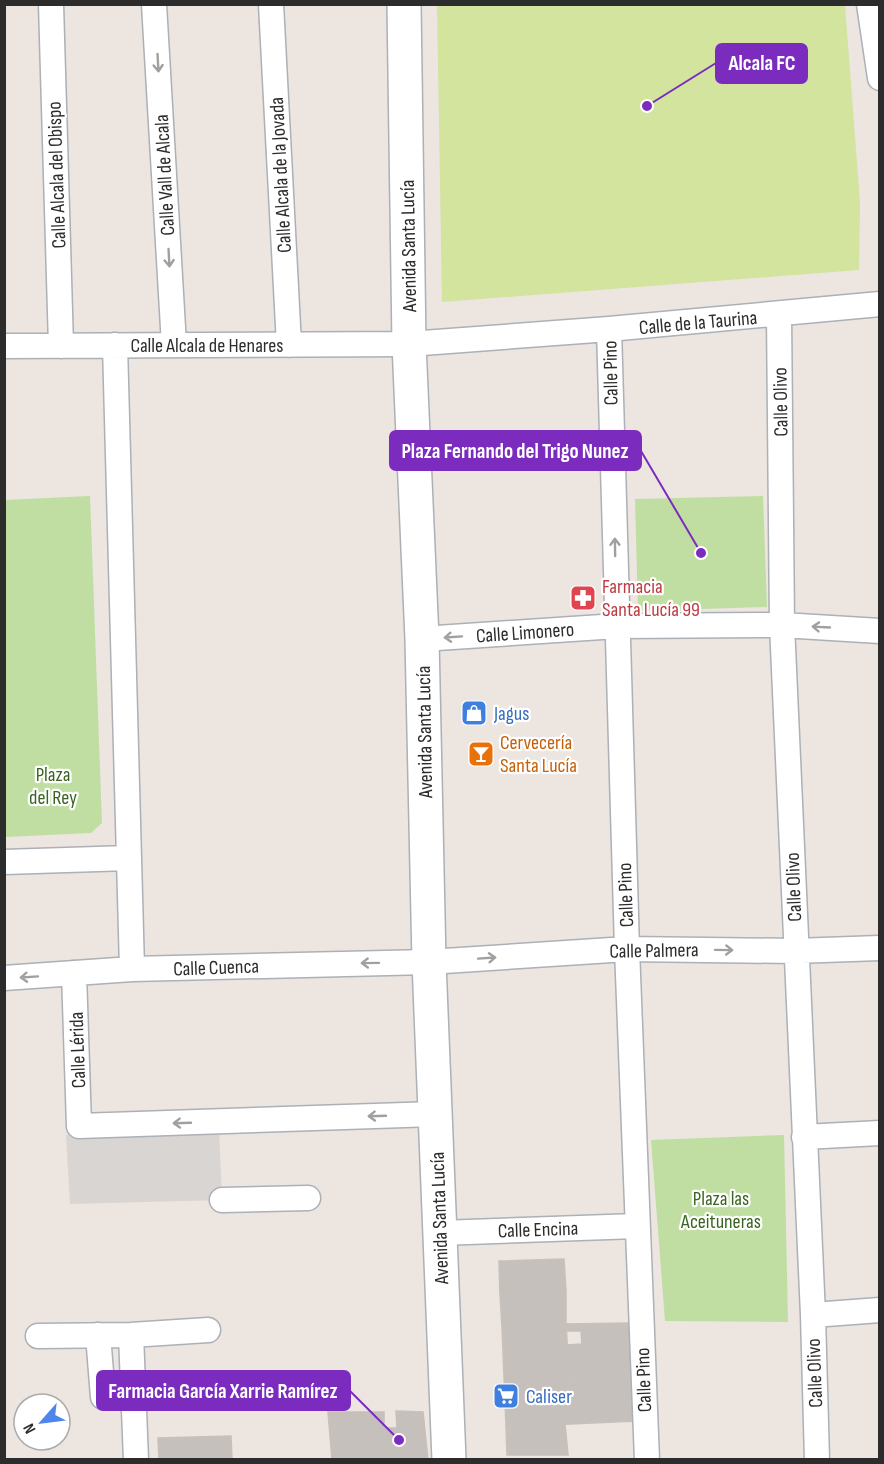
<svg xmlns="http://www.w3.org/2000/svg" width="884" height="1464" font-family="'Sofia Sans Condensed',sans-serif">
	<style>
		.green { fill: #c0dea1 }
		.pitch { fill: #d2e49e }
		.plaza { fill: #d9d5d2 }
		.building { fill: #c5c0bb; stroke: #c8c0b9; stroke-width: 1.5 }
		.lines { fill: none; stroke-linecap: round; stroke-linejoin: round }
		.street-casing { stroke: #acb0b7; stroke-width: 27 }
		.secondary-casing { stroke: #acb0b7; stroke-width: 36 }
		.street { stroke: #fff; stroke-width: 24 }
		.secondary { stroke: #fff; stroke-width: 33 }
		.oneway { stroke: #a0a0a0 }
		.labels { text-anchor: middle; stroke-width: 4.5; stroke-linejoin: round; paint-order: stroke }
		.street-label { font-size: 20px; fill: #2c2c2c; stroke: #fff }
		.health-label { font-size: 20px; fill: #be3a42; stroke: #fff; text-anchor: start }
		.shop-label { font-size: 20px; fill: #366cbe; stroke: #fff; text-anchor: start }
		.food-label { font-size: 20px; fill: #c56008; stroke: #fff; text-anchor: start }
		.park-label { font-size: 20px; fill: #3a6421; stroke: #fff }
		.leader { fill: none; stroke: #7b2cbf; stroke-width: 2 }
		.callout-dot { fill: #7b2cbf; stroke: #fff; stroke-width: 2 }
		.callout { fill: #7b2cbf; stroke: #7b2cbf; stroke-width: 2 }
		.callout-label { font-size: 21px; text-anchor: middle; font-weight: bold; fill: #fff }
	</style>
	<rect width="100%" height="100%" fill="#ece5e0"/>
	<path class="green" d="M90 496 102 823 91 833 5 837V500Z
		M763 496 767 607 638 611 635 499Z
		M784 1135 788 1322 665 1321 651 1140Z"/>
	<path class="pitch" d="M437 5H845L860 202 859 270 442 302Z"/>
	<path class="plaza" d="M219 1128 222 1200 70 1204 66 1135Z"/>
	<path class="building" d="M564 1259 566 1291 500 1295 499 1261Z
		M566 1291V1324L502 1326 500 1295Z
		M629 1323 630 1356 568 1357 567 1345 582 1344 581 1331H567L566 1324Z
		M566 1324 569 1373 504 1376 502 1326Z
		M630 1356 632 1386 569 1389 568 1357Z
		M569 1373 571 1424 506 1426 504 1376Z
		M632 1386 636 1421 571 1424 569 1389Z
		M396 1411 423 1412 428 1460H332L328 1412H384V1428H397Z
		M565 1424 568 1455H507L506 1426Z
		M231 1436 232 1460H159L158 1438Z"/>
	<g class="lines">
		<g class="street-casing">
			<path id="street" d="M51 4 61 346
				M154 4 174 345
				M271 4 289 345
				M869 4 880 78
				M779 315 782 625 813 1315 817 1460
				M609 329 627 949 647 1460
				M115 345 132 969
				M4 346 409 344 609 329 880 304
				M422 639 617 626 782 625 880 631
				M4 862 129 858
				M74 973 79 1126 435 1114
				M4 978 132 969 429 962 627 949 795 951 880 948
				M804 1137 880 1133
				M222 1200 308 1198
				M440 1233 637 1226
				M813 1315 880 1310
				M98 1335 103 1397 133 1398
				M131 1335 136 1460
				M38 1336 131 1335 208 1330"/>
		</g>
		<g class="secondary-casing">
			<path id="secondary" d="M404 4 409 344 422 639 429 962 449 1460"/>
		</g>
		<use href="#street" class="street"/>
		<use href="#secondary" class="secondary"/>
	</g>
	<defs><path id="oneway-shaft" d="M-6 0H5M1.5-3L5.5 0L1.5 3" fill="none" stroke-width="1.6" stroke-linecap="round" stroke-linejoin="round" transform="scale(1.5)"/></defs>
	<g class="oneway">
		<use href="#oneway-shaft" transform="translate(158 63) rotate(87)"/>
		<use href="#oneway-shaft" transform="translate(169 258) rotate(87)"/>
		<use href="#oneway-shaft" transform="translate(615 547) rotate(-91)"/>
		<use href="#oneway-shaft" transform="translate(821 627) rotate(-177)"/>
		<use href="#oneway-shaft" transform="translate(453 637) rotate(176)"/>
		<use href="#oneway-shaft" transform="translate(724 950) rotate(1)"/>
		<use href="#oneway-shaft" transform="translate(487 958) rotate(-4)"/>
		<use href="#oneway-shaft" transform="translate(370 963) rotate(179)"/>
		<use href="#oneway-shaft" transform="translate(29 977) rotate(176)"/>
		<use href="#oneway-shaft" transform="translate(377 1116) rotate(178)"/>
		<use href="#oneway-shaft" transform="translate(182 1123) rotate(178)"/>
	</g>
	<defs>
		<g id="pharmacy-square" transform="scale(1.35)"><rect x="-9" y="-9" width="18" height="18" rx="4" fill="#e0444e" stroke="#fff"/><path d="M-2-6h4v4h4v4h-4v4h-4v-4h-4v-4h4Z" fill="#fff"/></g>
		<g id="shop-square" transform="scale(1.35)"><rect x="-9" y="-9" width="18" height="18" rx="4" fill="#3f7fe0" stroke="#fff"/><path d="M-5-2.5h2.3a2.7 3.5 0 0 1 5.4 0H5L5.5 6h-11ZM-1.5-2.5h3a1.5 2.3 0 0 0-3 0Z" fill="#fff"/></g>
		<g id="bar-square" transform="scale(1.35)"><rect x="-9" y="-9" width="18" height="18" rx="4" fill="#e8710a" stroke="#fff"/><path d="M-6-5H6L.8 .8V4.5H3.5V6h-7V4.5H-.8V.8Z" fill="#fff"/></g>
		<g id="supermarket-square" transform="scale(1.35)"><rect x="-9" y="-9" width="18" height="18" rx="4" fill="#3f7fe0" stroke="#fff"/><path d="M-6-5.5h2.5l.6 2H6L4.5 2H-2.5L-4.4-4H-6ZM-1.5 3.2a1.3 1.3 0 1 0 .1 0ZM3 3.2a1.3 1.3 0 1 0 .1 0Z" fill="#fff"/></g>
	</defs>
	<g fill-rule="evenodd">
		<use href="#pharmacy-square" x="583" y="598"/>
		<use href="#shop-square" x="474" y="713"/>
		<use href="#bar-square" x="481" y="754"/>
		<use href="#supermarket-square" x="506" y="1396"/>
	</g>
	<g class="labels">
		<g class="street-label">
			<text transform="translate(56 175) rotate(-92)" y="7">Calle Alcala del Obispo</text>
			<text transform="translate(164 175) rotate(-93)" y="7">Calle Vall de Alcala</text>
			<text transform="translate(280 175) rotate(-93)" y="7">Calle Alcala de la Jovada</text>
			<text transform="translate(408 246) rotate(-91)" y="7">Avenida Santa Lucía</text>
			<text transform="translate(698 322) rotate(-5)" y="7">Calle de la Taurina</text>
			<text x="207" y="352">Calle Alcala de Henares</text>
			<text transform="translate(610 373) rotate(-91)" y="7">Calle Pino</text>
			<text transform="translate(780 402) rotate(-91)" y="7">Calle Olivo</text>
			<text transform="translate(525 632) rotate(-4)" y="7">Calle Limonero</text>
			<text transform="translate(424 732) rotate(-91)" y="7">Avenida Santa Lucía</text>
			<text transform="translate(793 887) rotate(-92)" y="7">Calle Olivo</text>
			<text transform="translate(625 895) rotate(-92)" y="7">Calle Pino</text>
			<text transform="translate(654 950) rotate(-1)" y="7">Calle Palmera</text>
			<text transform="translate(216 967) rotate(-2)" y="7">Calle Cuenca</text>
			<text transform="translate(77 1050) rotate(-92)" y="7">Calle Lérida</text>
			<text transform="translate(439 1218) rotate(-92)" y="7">Avenida Santa Lucía</text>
			<text transform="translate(538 1229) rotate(-2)" y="7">Calle Encina</text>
			<text transform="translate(814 1373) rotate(-92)" y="7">Calle Olivo</text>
			<text transform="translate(643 1380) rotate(-92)" y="7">Calle Pino</text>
		</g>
		<g class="health-label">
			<text x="602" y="593">Farmacia<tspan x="602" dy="23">Santa Lucía 99</tspan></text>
		</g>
		<g class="shop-label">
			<text x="494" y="720">Jagus</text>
			<text x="526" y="1403">Caliser</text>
		</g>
		<g class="food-label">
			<text x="500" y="749">Cervecería<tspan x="500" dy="23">Santa Lucía</tspan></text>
		</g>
		<g class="park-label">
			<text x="53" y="781">Plaza<tspan x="53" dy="23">del Rey</tspan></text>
			<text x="721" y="1205">Plaza las<tspan x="721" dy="23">Aceituneras</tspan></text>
		</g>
	</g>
	<path class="leader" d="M647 106L716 63M701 553L641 451M399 1440L350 1391"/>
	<g class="callout-dot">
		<circle cx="647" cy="106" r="6"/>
		<circle cx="701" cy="553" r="6"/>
		<circle cx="399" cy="1440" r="6"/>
	</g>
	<g class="callout">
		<rect x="716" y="44" width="91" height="39" rx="6"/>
		<rect x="390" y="431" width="251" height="39" rx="6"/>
		<rect x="97" y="1371" width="253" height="39" rx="6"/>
	</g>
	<g class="callout-label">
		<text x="762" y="70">Alcala FC</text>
		<text x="515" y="458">Plaza Fernando del Trigo Nunez</text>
		<text x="223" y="1398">Farmacia García Xarrie Ramírez</text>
	</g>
	<rect width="884" height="1464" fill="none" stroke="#2c2c2c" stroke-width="12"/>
	<g transform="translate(42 1422) rotate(242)"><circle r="28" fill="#ffffff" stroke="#ababab" stroke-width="1.5"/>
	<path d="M0-4.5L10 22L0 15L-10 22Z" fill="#4e86eb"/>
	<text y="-9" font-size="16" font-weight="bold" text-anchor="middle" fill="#2c2c2c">N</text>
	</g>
</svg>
